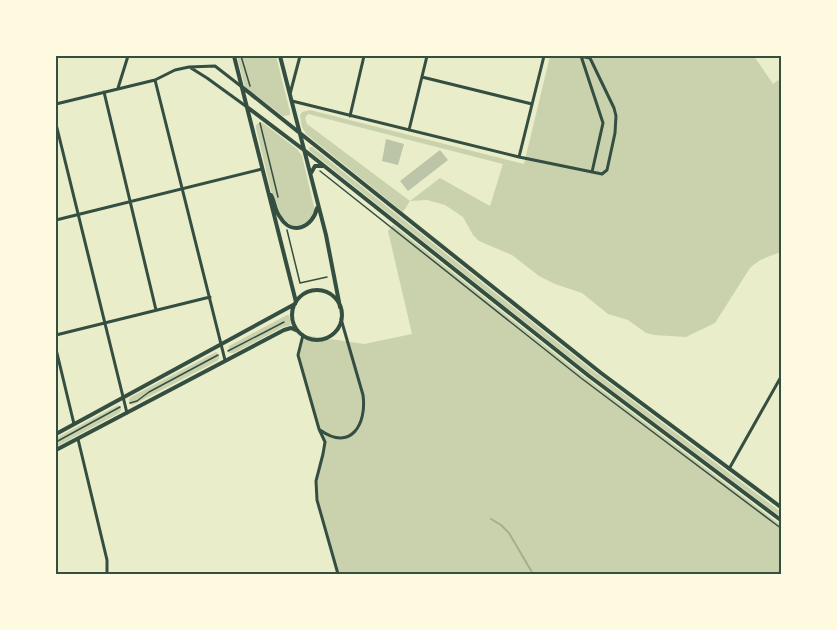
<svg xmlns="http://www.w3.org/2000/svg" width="837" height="630" font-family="Quicksand,sans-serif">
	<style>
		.green { fill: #cad2ad; fill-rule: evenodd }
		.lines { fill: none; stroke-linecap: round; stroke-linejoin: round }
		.stream { stroke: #a3b18a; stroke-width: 2 }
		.building { fill: #bcc5a7 }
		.path { stroke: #344e41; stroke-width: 1.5 }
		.minor { stroke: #344e41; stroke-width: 3 }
		.secondary { stroke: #344e41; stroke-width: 4 }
		.neatline { fill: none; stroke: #344e41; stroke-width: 2 }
	</style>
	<rect width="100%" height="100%" fill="#e9edc9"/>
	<path class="green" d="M237 56H276L290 112V115L283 116 245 87Z
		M550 56H754L773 84 778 80 781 85V252C770 256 759 259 750 268L715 323 686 337 654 335 646 333 628 320 608 314 582 293 555 284 539 276 512 255 479 241 473 235 463 217 445 205 427 200 410 201 403 212 306 134 302 127 300 115 302 112 310 110 524 164ZM308 114 503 164 490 206 440 178 410 201 307 124 305 118Z
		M260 122 263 123 297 149 302 156 315 211 309 222 301 226 291 225 281 216 276 201 271 191 256 128V125Z
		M310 147H312L592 370 781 512V517L589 373 310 151 309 149Z
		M393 225 581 374 781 525V574H338L316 490 325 442 319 429 298 355 303 335 364 344 412 334 388 231Z
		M287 315H289L291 325 283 327 234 353H229L228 351 229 346 231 345Z
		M216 352 219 355V358L217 361 135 404 131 405 129 403V399L131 397Z
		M118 405 121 407V410L119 413 56 447V438Z"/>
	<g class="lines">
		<path class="stream" d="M491 519 501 525 509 533 533 574
			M775 574 782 571"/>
	</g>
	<path class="building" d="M386 139 404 144 398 165 382 161Z
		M440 150 448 160 408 191 400 181Z"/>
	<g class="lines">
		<path class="path" d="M241 56 250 86
			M260 123 278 197
			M320 171 581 378 782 529
			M287 230 300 283
			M300 283 327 277
			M228 351 284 322
			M130 403 137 401 149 392 218 355
			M56 442 120 407"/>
		<path class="minor" d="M579 56 590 58
			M581 56 603 123 592 172
			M191 68 207 78 247 107
			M422 77 532 104
			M155 80 225 360
			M118 88 128 56
			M104 92 156 310
			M290 94 300 56
			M292 101 519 157 602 174 607 170 615 133 616 116 614 108 589 56
			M56 104 155 80 175 70 189 67 215 66 242 87
			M350 116 364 56
			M56 124 127 413
			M409 130 427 56
			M519 157 544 56
			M56 220 262 169
			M56 335 210 297
			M303 335 298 355 319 429 325 442 323 454 316 481 317 500 338 574
			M56 349 74 424
			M320 430C351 452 367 424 363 395L341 319
			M78 439 107 560V574
			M729 469 782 375"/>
		<path class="secondary" d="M234 56 296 302
			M280 56 326 235 340 307
			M242 87 601 373 782 508
			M247 107 304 150 589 376 782 521
			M311 173 315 166H323
			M271 195C275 202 275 211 280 217 292 237 313 227 317 208
			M292 315a25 25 0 1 1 50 0a25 25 0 1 1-50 0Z
			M56 434 295 304
			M56 450 284 330 291 328 298 331"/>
	</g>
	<rect width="837" height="630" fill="none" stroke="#fefae0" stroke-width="114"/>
	<rect x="57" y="57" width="723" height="516" class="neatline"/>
</svg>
